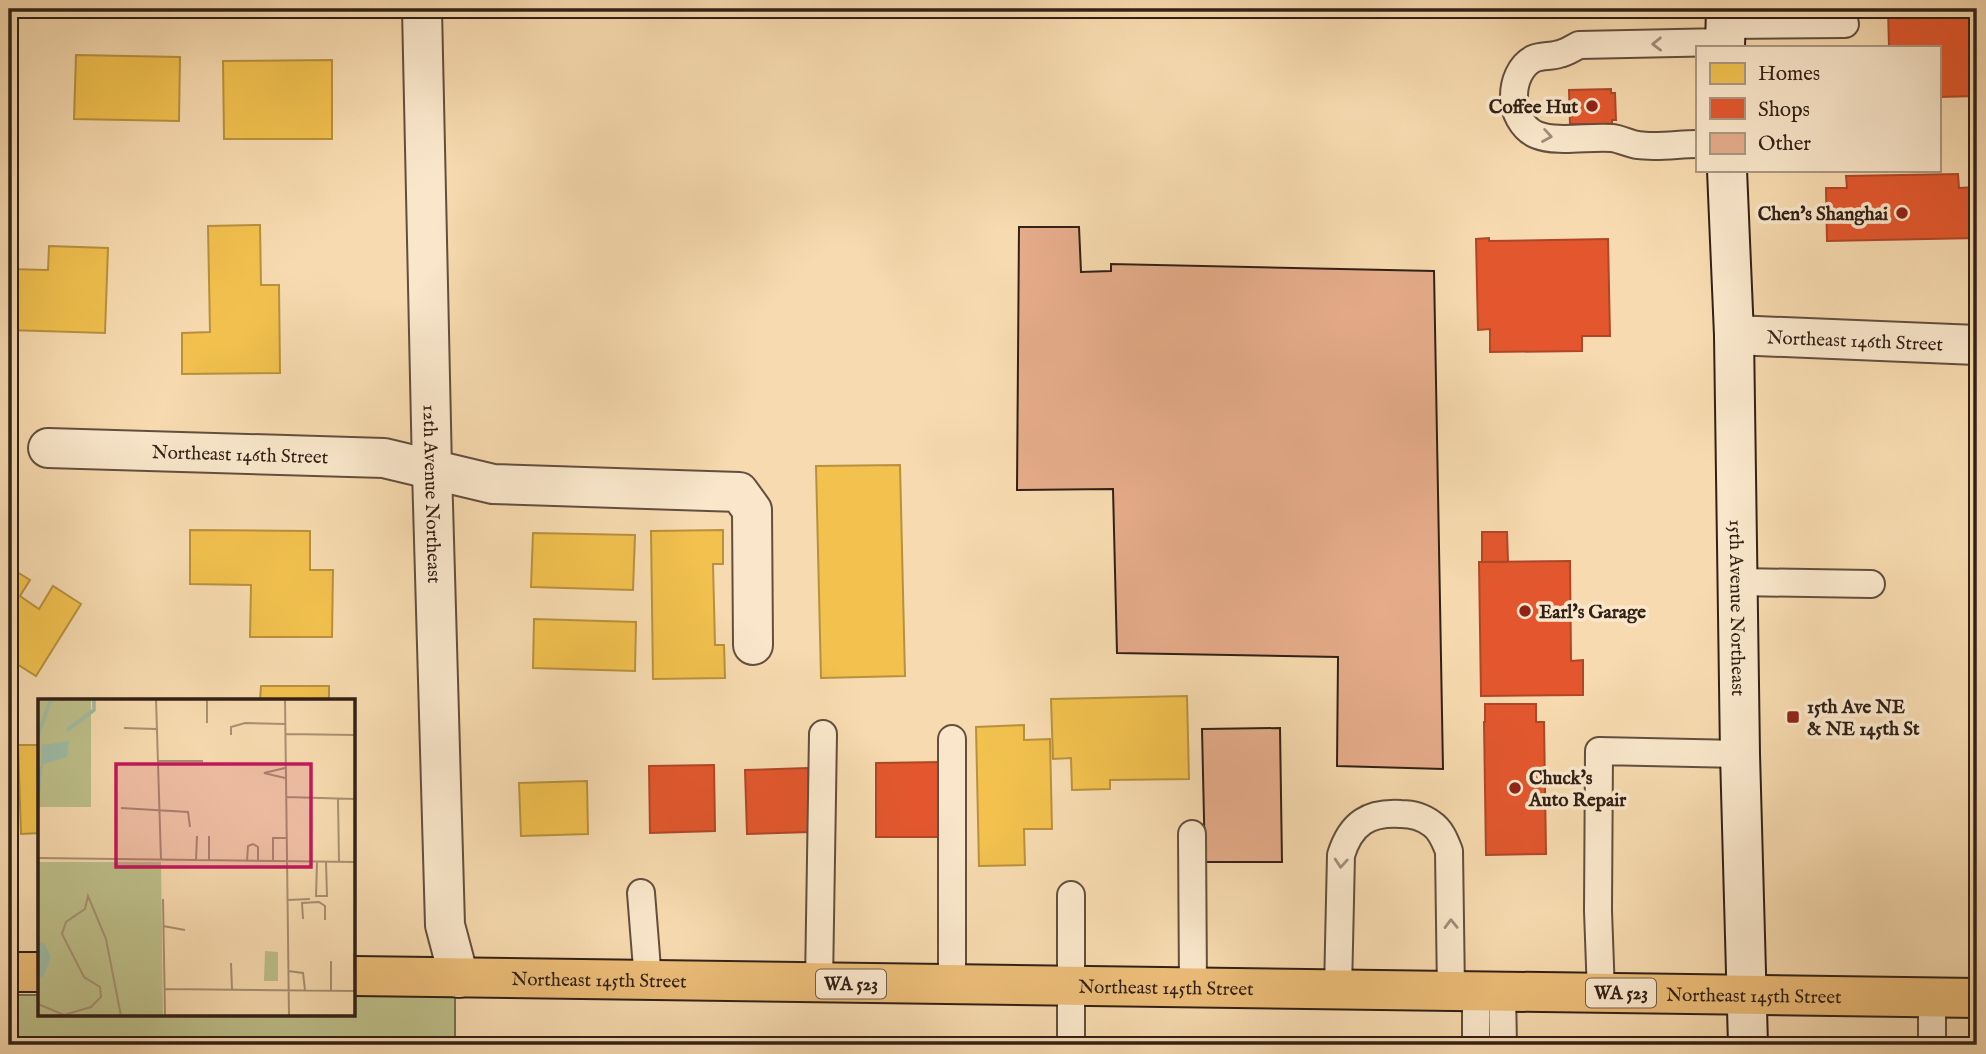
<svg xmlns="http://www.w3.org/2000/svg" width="1986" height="1054" font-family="'IM FELL English',serif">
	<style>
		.green { fill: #bdbf8a; stroke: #787050; stroke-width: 2 }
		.homes { fill: #f2c14e; stroke: #b8913e; stroke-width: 2 }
		.shops { fill: #e4572e; stroke: #af4727; stroke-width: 2 }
		.building { fill: #e6ac8a; stroke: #322117; stroke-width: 2 }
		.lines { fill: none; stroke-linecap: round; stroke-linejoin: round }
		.service-casing { stroke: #634f3d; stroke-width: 30 }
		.minor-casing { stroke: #634f3d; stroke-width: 42 }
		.secondary-casing { stroke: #322117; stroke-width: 42 }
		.primary-casing { stroke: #322117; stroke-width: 42 }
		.service { stroke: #fae7cb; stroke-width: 26 }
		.minor { stroke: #fae7cb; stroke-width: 38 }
		.secondary { stroke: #fae7cb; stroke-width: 38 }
		.primary { stroke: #ecbd78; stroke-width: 38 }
		.oneway { stroke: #a08e7a }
		.poi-dot { fill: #8f2418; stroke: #fae7cb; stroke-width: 2.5 }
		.labels { text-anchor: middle; stroke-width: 7; stroke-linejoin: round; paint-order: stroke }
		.shield { fill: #fae7cb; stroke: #6e5c4d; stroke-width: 2 }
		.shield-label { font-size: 18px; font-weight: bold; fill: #322117 }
		.poi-label { font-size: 19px; font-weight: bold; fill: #322117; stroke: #fae7cb; text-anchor: start }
		.street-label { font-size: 19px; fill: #322117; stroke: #fae7cb }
		.inset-river { fill: none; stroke: #9ebba5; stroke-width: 3.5 }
		.inset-road { fill: none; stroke: #a89072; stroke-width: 2 }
		.view { fill: #c2185b; fill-opacity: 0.15; stroke: #c2185b; stroke-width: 3.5 }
		.inset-edge { fill: none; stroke: #322117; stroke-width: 3.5 }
	</style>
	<rect width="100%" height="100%" fill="#f7daaf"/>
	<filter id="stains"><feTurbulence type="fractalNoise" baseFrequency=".00286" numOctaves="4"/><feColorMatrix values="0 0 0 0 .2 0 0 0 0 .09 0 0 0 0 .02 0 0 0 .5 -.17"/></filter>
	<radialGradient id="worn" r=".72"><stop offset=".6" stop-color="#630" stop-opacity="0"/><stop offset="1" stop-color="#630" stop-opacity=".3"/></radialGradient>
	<path class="green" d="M9 995H40V1014H354V995H455V1045H9Z"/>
	<path class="homes" d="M76 55 180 57 179 121 74 119Z
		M332 60V139H224L223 61Z
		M260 225 261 285H279L280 373 182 374V333L210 332 208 226Z
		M49 246 108 248 105 333 9 330V269L48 270Z
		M900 465 905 676 821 678 816 466Z
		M190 530 310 531V570H333L332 637H250L251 585 190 584Z
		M723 530V564H713L715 645H724L725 678 653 679 651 531Z
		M533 533 635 535 633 590 531 587Z
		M9 567 30 580 20 596 39 609 53 586 81 604 36 676 9 659Z
		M534 619 636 622 635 671 533 668Z
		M261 686H329V701H260Z
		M1187 696 1189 779 1110 780V789L1072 790 1071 758 1053 759 1051 699Z
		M1024 725V740L1050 739 1052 829H1024L1025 865 979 866 976 727Z
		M18 745H40V833L21 834Z
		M587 781 588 834 521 836 519 783Z"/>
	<path class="shops" d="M1888 9H1977V96L1939 97V47H1889Z
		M1611 89V93H1615L1616 120H1612V124H1570L1569 90Z
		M1958 174 1959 188 1977 187V238L1827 241 1826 188H1847L1846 176Z
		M1489 238V241L1608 239 1610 336H1582V351L1490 352V329L1478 330 1476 239Z
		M1482 532H1507L1508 562H1482Z
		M1570 561 1571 661 1583 660V695L1481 696 1479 562Z
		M1485 704H1536V722H1544L1546 854 1486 855 1484 722H1485Z
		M942 762 943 837H876V763Z
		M714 765 715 831 650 833 649 766Z
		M808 768 810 832 747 834 745 770Z"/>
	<path class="building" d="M1019 227H1079L1081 272 1111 271V264L1434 271 1443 769 1337 766 1338 657 1117 653 1113 489 1017 490Z
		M1280 728 1282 862H1205L1202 729Z"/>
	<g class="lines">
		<g class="service-casing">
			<path id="service" d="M1726 25 1845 24
				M1697 144C1679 144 1656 148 1638 145 1629 144 1621 139 1612 138 1590 136 1557 143 1537 135 1522 129 1513 110 1514 96 1514 82 1520 66 1533 59 1541 55 1551 57 1559 54 1566 53 1573 48 1579 45L1725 42
				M1736 582 1871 584
				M952 739V985
				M1192 834 1193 988
				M641 893 648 981
				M819 983 823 734
				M1338 990 1341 855C1351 823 1369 812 1401 814 1412 814 1423 817 1432 824 1441 830 1445 841 1449 851L1451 992
				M1476 992V1045
				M1502 992 1503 1045
				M1601 993 1598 911 1599 751 1740 754
				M1932 998V1045
				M1071 1045V895"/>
		</g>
		<g class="minor-casing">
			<g id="minor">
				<path id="s1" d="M422 9 432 470 445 925 459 978"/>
				<path id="s2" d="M1734 335 1977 345"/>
				<path id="s3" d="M48 448 384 458 493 484 739 492 752 510 753 645"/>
			</g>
		</g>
		<g class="secondary-casing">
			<g id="secondary">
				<path d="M1725 47 1726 9"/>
				<path id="s4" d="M1727 170 1734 335 1740 754 1748 1045"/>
			</g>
		</g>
		<g class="primary-casing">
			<g id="primary">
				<path d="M9 972H40"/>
				<path id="s5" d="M354 976 1977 998"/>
			</g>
		</g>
		<use href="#service" class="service"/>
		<use href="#minor" class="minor"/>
		<use href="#secondary" class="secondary"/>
		<use href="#primary" class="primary"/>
	</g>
	<defs><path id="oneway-chevron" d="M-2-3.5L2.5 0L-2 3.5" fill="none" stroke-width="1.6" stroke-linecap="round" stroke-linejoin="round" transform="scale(1.75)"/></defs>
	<g class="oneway">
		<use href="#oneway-chevron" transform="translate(1657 44) rotate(179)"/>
		<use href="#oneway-chevron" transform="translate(1547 136) rotate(10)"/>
		<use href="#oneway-chevron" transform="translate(1341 863) rotate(94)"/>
		<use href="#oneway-chevron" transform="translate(1451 924) rotate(-91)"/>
	</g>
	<g class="poi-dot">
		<circle cx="1592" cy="106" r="7"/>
		<circle cx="1902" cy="213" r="7"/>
		<circle cx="1525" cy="611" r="7"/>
		<rect x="1786" y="710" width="14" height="14" rx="3.5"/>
		<circle cx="1515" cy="788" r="7"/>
	</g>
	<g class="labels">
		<g class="shield">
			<rect x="816" y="969.5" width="70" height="29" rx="5"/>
			<rect x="1586" y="978.5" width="70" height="29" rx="5"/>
		</g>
		<g class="shield-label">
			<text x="851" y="990">WA 523</text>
			<text x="1621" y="999">WA 523</text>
		</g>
		<g class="poi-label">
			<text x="1578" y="113" text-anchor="end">Coffee Hut</text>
			<text x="1888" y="220" text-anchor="end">Chen's Shanghai</text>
			<text x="1539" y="618">Earl's Garage</text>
			<text x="1807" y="713">15th Ave NE<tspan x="1807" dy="22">&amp; NE 145th St</tspan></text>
			<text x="1529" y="784">Chuck's<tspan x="1529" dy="22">Auto Repair</tspan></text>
		</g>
		<g class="street-label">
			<text dy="7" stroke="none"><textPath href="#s2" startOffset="121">Northeast 146th Street</textPath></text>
			<text dy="7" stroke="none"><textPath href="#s3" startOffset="192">Northeast 146th Street</textPath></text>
			<text dy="7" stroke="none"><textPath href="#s1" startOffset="485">12th Avenue Northeast</textPath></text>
			<text dy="7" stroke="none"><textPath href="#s4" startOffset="438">15th Avenue Northeast</textPath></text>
			<text dy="7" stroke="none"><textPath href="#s5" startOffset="245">Northeast 145th Street</textPath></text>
			<text dy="7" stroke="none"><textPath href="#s5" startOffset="812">Northeast 145th Street</textPath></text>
			<text dy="7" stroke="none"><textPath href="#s5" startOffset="1400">Northeast 145th Street</textPath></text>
		</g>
	</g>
	<g transform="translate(38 699)">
		<rect width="317" height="317" fill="#f7daaf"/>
		<path d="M0 0H53V108H0ZM0 163H123L125 317H0ZM227 252 240 253V282H226Z" fill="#bdbf8a"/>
		<path d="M31 42 29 58 3 66 4 46ZM0 243 6 244 13 258 5 279 0 275Z" fill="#9ebba5"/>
		<path class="inset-river" d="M29 31 56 11V0M0 36 13 0M0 98 3 66"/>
		<path class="inset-road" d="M118 0 123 161M169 0V24M247 0 251 317M86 29 118 30M247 35 317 36M193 36V28L207 24 247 25M119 62H165M247 69 226 74 247 79M248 98 317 100M300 100 301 163M83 109 150 113 152 128M171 137V162M0 159 317 163M158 161 159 137M209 162 210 147 215 145 220 148V162M235 162V139H249M279 163 278 197H289L288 163M125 200 127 317M250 201 272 200M265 220 264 204 281 203 287 207V221M125 227 147 231M316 255 317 292M293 262V292M193 264 194 291M250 272 265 274 267 291M127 290 317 292M0 305 26 316 53 308 63 298 62 288 46 278 24 235 28 223 47 210 50 197 68 240 83 317"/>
		<path class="view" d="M78 65H273V168H78Z"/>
		<rect width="317" height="317" class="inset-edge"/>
	</g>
	<rect width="1986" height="1054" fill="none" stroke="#f7daaf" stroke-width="35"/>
	<rect x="10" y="10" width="1965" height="1033" fill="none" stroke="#322117" stroke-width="3.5"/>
	<rect x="18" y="18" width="1951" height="1019" fill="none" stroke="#322117" stroke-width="2"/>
	<rect x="1696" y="46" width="245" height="126" fill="#fae7cb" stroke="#aa9883" stroke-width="2"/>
	<rect x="1710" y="63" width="35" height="21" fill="#f2c14e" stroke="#aa9883" stroke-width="2"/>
	<text x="1758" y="80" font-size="21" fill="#322117">Homes</text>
	<rect x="1710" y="98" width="35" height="21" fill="#e4572e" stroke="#aa9883" stroke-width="2"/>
	<text x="1758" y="116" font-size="21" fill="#322117">Shops</text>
	<rect x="1710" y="133" width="35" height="21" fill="#e6ac8a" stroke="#aa9883" stroke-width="2"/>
	<text x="1758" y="150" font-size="21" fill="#322117">Other</text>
	<rect width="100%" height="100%" filter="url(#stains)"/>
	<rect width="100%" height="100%" fill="url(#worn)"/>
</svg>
